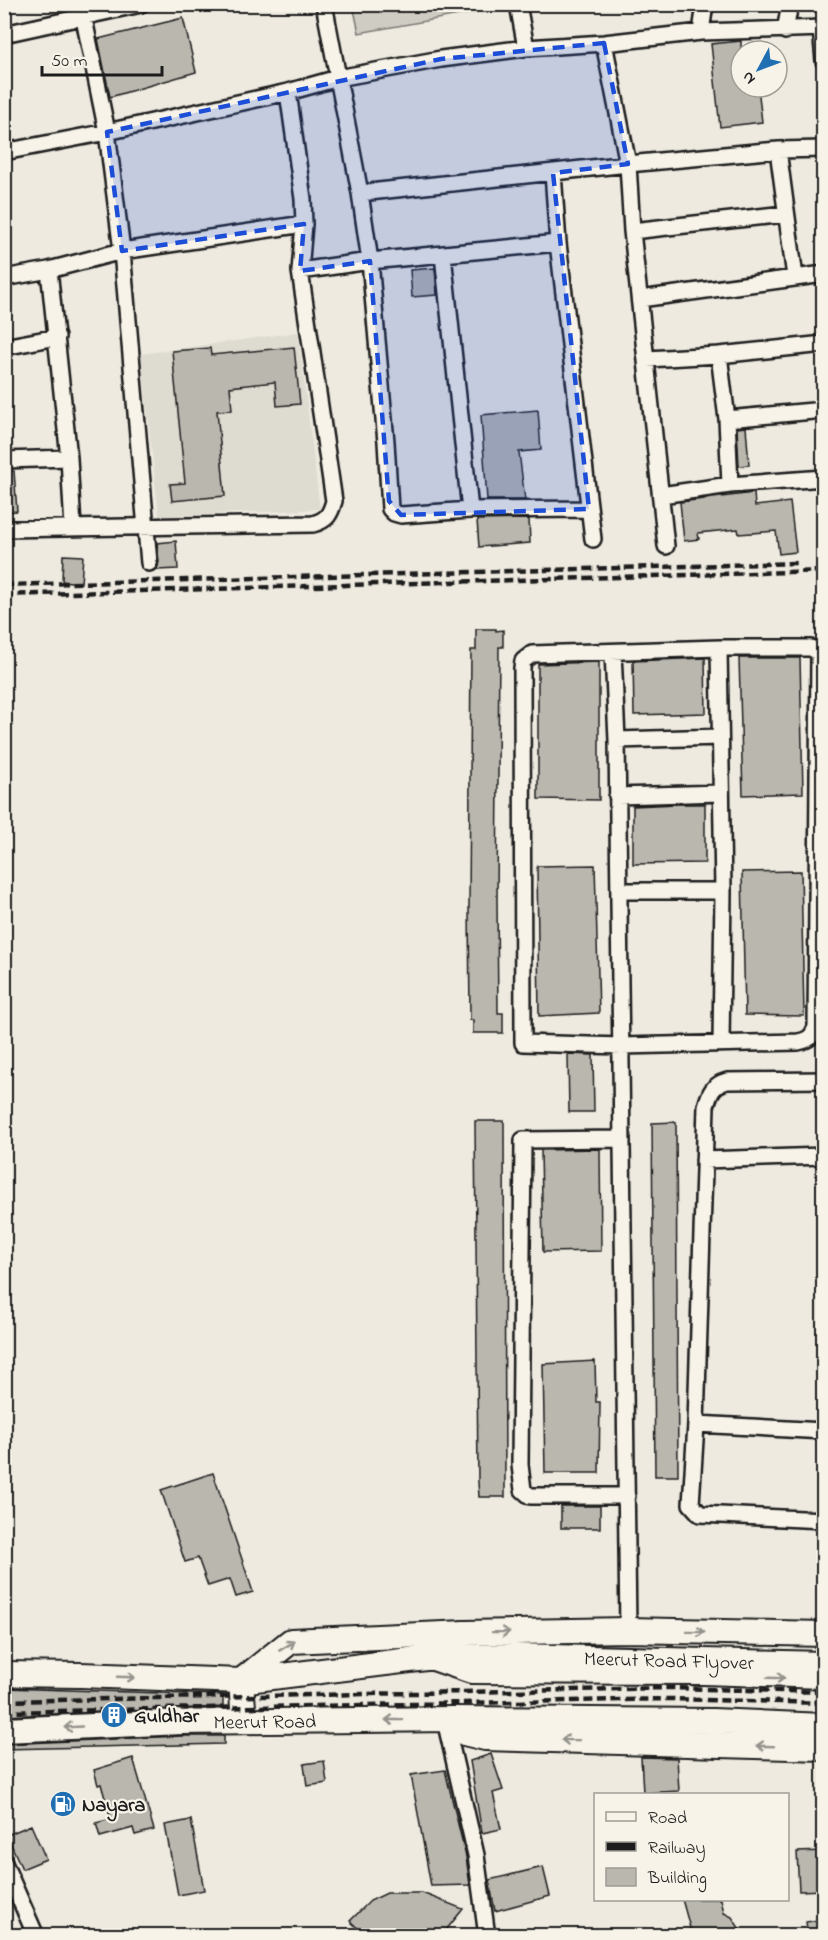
<svg xmlns="http://www.w3.org/2000/svg" width="828" height="1940" font-family="'Indie Flower',sans-serif">
	<style>
		.built { fill: #dedbd1 }
		.green { fill: #cfccc3; stroke: #767470; stroke-width: 1.5 }
		.building { fill: #bab7af; stroke: #1c1c1c; stroke-width: 1.5 }
		.lines { fill: none; stroke-linecap: round; stroke-linejoin: round }
		.minor-casing { stroke: #1c1c1c; stroke-width: 20 }
		.tertiary-casing { stroke: #1c1c1c; stroke-width: 22 }
		.primary-casing { stroke: #1c1c1c; stroke-width: 28 }
		.trunk-casing { stroke: #1c1c1c; stroke-width: 28 }
		.minor { stroke: #f7f3e8; stroke-width: 15 }
		.tertiary { stroke: #f7f3e8; stroke-width: 18 }
		.primary { stroke: #f7f3e8; stroke-width: 24 }
		.trunk { stroke: #f7f3e8; stroke-width: 24 }
		.rail { stroke: #1c1c1c; stroke-width: 4.5; stroke-dasharray: 9 4.5; stroke-linecap: butt }
		.oneway { stroke: #94928c }
		.marked { fill: #1d4ed8; fill-opacity: 0.2; stroke: #1d4ed8; stroke-width: 4.5; stroke-dasharray: 12 8; stroke-linejoin: round }
		.labels { text-anchor: middle; stroke-width: 4.5; stroke-linejoin: round; paint-order: stroke }
		.street-label { font-size: 20px; fill: #1c1c1c; stroke: #f7f3e8 }
		.poi-label { font-size: 20px; font-weight: bold; fill: #1c1c1c; stroke: #f7f3e8; text-anchor: start }
	</style>
	<rect width="100%" height="100%" fill="#eeeae0"/>
	<filter id="ink" filterUnits="userSpaceOnUse"><feTurbulence type="fractalNoise" baseFrequency=".0167" numOctaves="2"/><feDisplacementMap in="SourceGraphic" scale="12" xChannelSelector="R" yChannelSelector="G"/><feConvolveMatrix kernelMatrix="1 2 1 2 8 2 1 2 1" color-interpolation-filters="sRGB"/></filter>
	<g filter="url(#ink)">
		<path class="built" d="M298 332 320 509 159 517 141 354Z"/>
		<path class="green" d="M503 4 504 7 359 33 353 5Z"/>
		<path class="building" d="M183 18 196 72 110 97 98 39Z
			M741 41V87H758L762 122 720 127 711 44Z
			M435 268 437 295 412 297 410 270Z
			M294 347 300 404 277 406 275 382 230 387 232 410 217 411 225 496 172 501 170 484 185 483 172 351 210 348 211 355Z
			M538 410 541 450 519 452 525 500H487L481 415Z
			M746 427 749 465 739 466 737 428Z
			M14 471 17 511 4 512V472Z
			M754 493 755 506 790 502 796 552 779 554 776 531 739 534 738 529 698 533 699 539 684 541 680 502Z
			M529 519 530 543 479 547 477 520Z
			M176 541 178 569 157 570 159 562 157 543Z
			M63 555 83 556 81 583 62 581Z
			M476 629H496V631L503 630V647H499L497 901 498 1013H503V1033H473V1020H470L469 904 471 650H476Z
			M705 658 706 713 634 715 633 661Z
			M739 658H800L803 793 743 795Z
			M599 662V800L538 799V664Z
			M679 804H705V863L633 864V806Z
			M595 865 599 1013 539 1016 537 866Z
			M801 871 804 1016 745 1015 742 872Z
			M568 1054 593 1055 594 1112H569Z
			M475 1121H504L505 1497H479L478 1482Z
			M676 1122 678 1476H655L652 1123Z
			M600 1149 601 1251 543 1252 541 1150Z
			M595 1361 596 1402H600L599 1473H545L543 1364Z
			M213 1473 253 1592 236 1597 230 1579 208 1586 198 1558 185 1562 161 1490Z
			M561 1506H600V1528H561Z
			M4 1688 223 1695V1707L4 1716Z
			M182 1736H224V1744L4 1749V1744Z
			M491 1754 503 1790 493 1793 501 1829 482 1833 470 1761Z
			M641 1757 677 1758 679 1791 643 1793Z
			M133 1758 154 1830 135 1835 133 1828 100 1837 96 1823 111 1819 101 1784 98 1785 94 1770Z
			M324 1761 327 1783 307 1786 304 1764Z
			M445 1770 466 1857 470 1885 431 1886 411 1775Z
			M191 1820 204 1890 178 1895 165 1825Z
			M31 1825 46 1859 22 1869 7 1835Z
			M824 1851V1890L799 1891 797 1852Z
			M543 1867 550 1896 495 1911 489 1880Z
			M387 1893H422L463 1909 442 1935H425L408 1930 396 1935H365L350 1921 370 1901Z
			M682 1899H721L724 1913 732 1917 741 1931 721 1935H692Z
			M824 1919V1935H808L806 1922Z"/>
		<g class="lines">
			<g class="minor-casing">
				<path id="minor" d="M81 4 107 132 122 251 149 563
					M324 4 360 193 370 261 386 442 390 509 394 513 401 515 470 510 589 509
					M518 4 526 48
					M821 28 824 61
					M785 31 790 4
					M701 32 705 4
					M4 34 141 4
					M604 43 628 164 632 231 666 546
					M778 150 795 277
					M4 152 107 132 288 92 338 78 441 59 526 48 604 43 701 32 824 28
					M553 173 558 243 593 539
					M360 193 628 164 778 150 824 149
					M632 231 785 214
					M443 255 470 510
					M49 270 69 458 73 528
					M300 271 370 261 558 243
					M4 278 49 270 122 251 304 224
					M640 299 824 274
					M4 347 57 337
					M719 355 727 419 730 485
					M647 359 719 355 824 344
					M727 419 824 410
					M4 460 69 458
					M661 495 730 485 824 478
					M4 529 313 524C327 520 330 515 334 501L300 271 304 224 303 199 288 92
					M719 648H811L819 653 816 1027C812 1037 809 1040 798 1042L621 1046 523 1043 522 668 523 661 532 654Z
					M719 648 723 891 721 1043
					M613 652 617 740 628 1630
					M617 740 720 737
					M617 796 721 793
					M619 891H723
					M824 1080 727 1081C713 1085 710 1092 706 1106L696 1424 691 1504 700 1514 824 1520
					M622 1139 523 1140 520 1465 523 1490 530 1496H627
					M704 1160 824 1156
					M696 1424 824 1431
					M445 1720 476 1855 487 1936
					M4 1863 36 1936"/>
			</g>
			<g class="tertiary-casing">
				<path id="tertiary" d="M433 1661 471 1674 703 1675 824 1679"/>
			</g>
			<g class="primary-casing">
				<g id="primary">
					<path id="s1" d="M426 1658 514 1656 824 1664"/>
					<path d="M453 1719 713 1721 824 1726"/>
				</g>
			</g>
			<g class="trunk-casing">
				<g id="trunk">
					<path d="M4 1674 81 1675 241 1681 426 1658 464 1633"/>
					<path d="M244 1721 241 1681 291 1641 465 1633 628 1630 824 1634"/>
					<path id="s2" d="M4 1730 182 1722 453 1719 464 1733 485 1738 824 1748"/>
				</g>
			</g>
			<use href="#minor" class="minor"/>
			<use href="#tertiary" class="tertiary"/>
			<use href="#primary" class="primary"/>
			<use href="#trunk" class="trunk"/>
			<path class="rail" d="M4 585 796 563
				M4 595 824 571
				M4 1701 670 1688 824 1692
				M4 1712 670 1699 824 1703"/>
		</g>
		<defs><path id="oneway-shaft" d="M-6 0H5M1.5-3L5.5 0L1.5 3" fill="none" stroke-width="1.6" stroke-linecap="round" stroke-linejoin="round" transform="scale(1.5)"/></defs>
		<g class="oneway">
			<use href="#oneway-shaft" transform="translate(501 1632) rotate(-1)"/>
			<use href="#oneway-shaft" transform="translate(696 1632) rotate(1)"/>
			<use href="#oneway-shaft" transform="translate(287 1646) rotate(-31)"/>
			<use href="#oneway-shaft" transform="translate(126 1677) rotate(2)"/>
			<use href="#oneway-shaft" transform="translate(776 1678) rotate(2)"/>
			<use href="#oneway-shaft" transform="translate(394 1720) rotate(180)"/>
			<use href="#oneway-shaft" transform="translate(73 1727) rotate(177)"/>
			<use href="#oneway-shaft" transform="translate(570 1740) rotate(-179)"/>
			<use href="#oneway-shaft" transform="translate(765 1746) rotate(-178)"/>
		</g>
	</g>
	<path class="marked" d="M604 43 628 164 553 173 589 509 401 515 389 501 370 261 300 271 304 224 122 251 107 132 441 59Z"/>
	<defs>
		<g id="building-disc" transform="scale(1.35)"><circle r="9.5" fill="#1f6fb2" stroke="#f7f3e8"/><path d="M-4-6H4V6H1V3H-1V6H-4ZM-2.5-4.3h1.7v1.8h-1.7ZM.8-4.3h1.7v1.8H.8ZM-2.5-1h1.7V.8h-1.7ZM.8-1h1.7V.8H.8Z" fill="#fff"/></g>
		<g id="fuel-disc" transform="scale(1.35)"><circle r="9.5" fill="#1f6fb2" stroke="#f7f3e8"/><path d="M-5.5-6h7V0h2V4h1.3V-2.5L3-4.5l.8-.8L6-3V5H2.5V1h-1V6h-7ZM-4.2-4.7v3.2H.2V-4.7Z" fill="#fff"/></g>
	</defs>
	<g fill-rule="evenodd">
		<use href="#building-disc" x="114" y="1715"/>
		<use href="#fuel-disc" x="63" y="1804"/>
	</g>
	<g class="labels">
		<g class="street-label">
			<text dy="7" stroke="none"><textPath href="#s1" startOffset="243">Meerut Road Flyover</textPath></text>
			<text dy="7" stroke="none"><textPath href="#s2" startOffset="261">Meerut Road</textPath></text>
		</g>
		<g class="poi-label">
			<text x="134" y="1722">Guldhar</text>
			<text x="82" y="1811">Nayara</text>
		</g>
	</g>
	<rect width="828" height="1940" fill="none" stroke="#f7f3e8" stroke-width="24"/>
	<rect x="12" y="12" width="804" height="1916" fill="none" stroke="#1c1c1c" stroke-width="2" filter="url(#ink)"/>
	<rect x="594" y="1793" width="195" height="108" fill="#f7f3e8" stroke="#9f9d96" stroke-width="1.5"/>
	<rect x="606" y="1812" width="30" height="9" fill="#f7f3e8" stroke="#9f9d96" stroke-width="1.5"/>
	<text x="648" y="1823" font-size="18" fill="#1c1c1c">Road</text>
	<rect x="606" y="1842" width="30" height="9" fill="#1c1c1c" stroke="#9f9d96" stroke-width="1.5"/>
	<text x="648" y="1853" font-size="18" fill="#1c1c1c">Railway</text>
	<rect x="606" y="1868" width="30" height="18" fill="#bab7af" stroke="#9f9d96" stroke-width="1.5"/>
	<text x="648" y="1883" font-size="18" fill="#1c1c1c">Building</text>
	<g transform="translate(759 69) rotate(229)"><circle r="28" fill="#f7f3e8" stroke="#9f9d96" stroke-width="1.5"/>
	<path d="M0-4.5L10 22L0 15L-10 22Z" fill="#1f6fb2"/>
	<text y="-9" font-size="16" font-weight="bold" text-anchor="middle" fill="#1c1c1c">N</text>
	</g>
	<path d="M42 66v9h120v-9" fill="none" stroke="#1c1c1c" stroke-width="3"/>
	<text x="51" y="66" font-size="18" fill="#1c1c1c" stroke="#f7f3e8" stroke-width="4.5" paint-order="stroke">50 m</text>
</svg>
